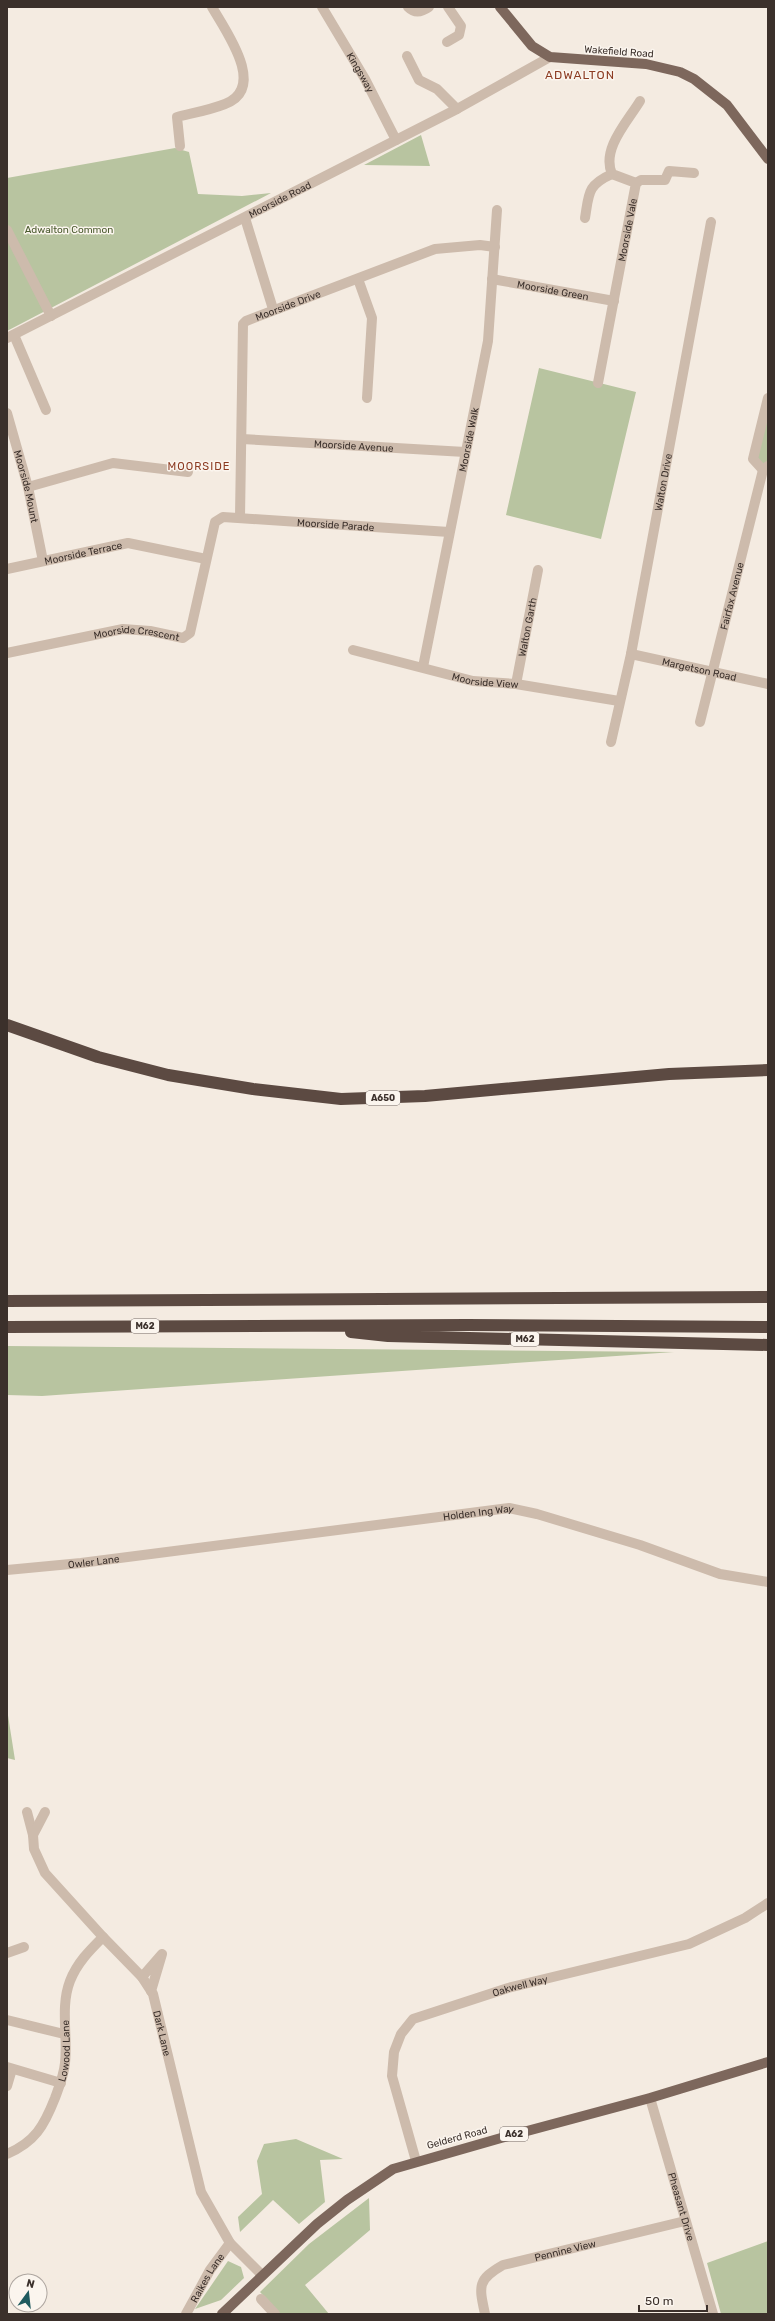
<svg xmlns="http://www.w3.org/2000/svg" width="775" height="2321" font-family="Rubik,sans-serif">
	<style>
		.green { fill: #b8c4a0 }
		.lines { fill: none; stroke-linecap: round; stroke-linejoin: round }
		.minor { stroke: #cdbbac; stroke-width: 10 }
		.major { stroke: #7d675c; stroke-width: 10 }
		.highway { stroke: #5c4a42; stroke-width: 12 }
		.labels { text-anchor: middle; stroke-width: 3; stroke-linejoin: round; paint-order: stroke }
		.shield { fill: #fbf5ee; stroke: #756b66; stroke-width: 1 }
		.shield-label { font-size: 9px; font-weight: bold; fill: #3b302b }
		.street-label { font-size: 10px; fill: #3b302b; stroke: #fbf5ee }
		.park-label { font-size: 10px; fill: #4a5a2e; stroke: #fbf5ee }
		.neighbourhood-label { font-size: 11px; letter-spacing: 1px; fill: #8c3b22; stroke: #fbf5ee }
		.quarter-label { font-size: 12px; letter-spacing: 1px; fill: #8c3b22; stroke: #fbf5ee }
	</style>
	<rect width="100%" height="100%" fill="#f4ebe1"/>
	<path class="green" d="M421 135 430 166 364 165Z
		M175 148 189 152 198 194 242 196 271 193 7 331V178Z
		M539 368 636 392 601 539 506 515Z
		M768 398V466L753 459Z
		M7 1346 674 1352 42 1396 7 1395Z
		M7 1709 15 1760 7 1758Z
		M296 2139 343 2159 320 2160 325 2202 299 2224 273 2200 240 2232 238 2217 262 2194 257 2161 264 2144Z
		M369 2198 370 2230 305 2285 329 2314H280L260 2292 309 2244Z
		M768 2241V2314H721L707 2263Z
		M228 2261 241 2267 244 2278 221 2300 195 2309Z"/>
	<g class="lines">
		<g class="minor">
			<path id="s1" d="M322 7 365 79 396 140"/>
			<path d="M408 7C415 14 422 12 429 7"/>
			<path d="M447 42 459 35 461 26 448 7"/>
			<path d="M407 56 419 80 437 89 457 109"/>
			<path d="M180 146 177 117C193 113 210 110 225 104 268 88 225 30 212 7"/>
			<path d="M636 183 641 180H665L669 171 694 173"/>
			<path d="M245 218 273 309"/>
			<path d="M585 218C589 194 587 185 612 174"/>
			<path d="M7 230 51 316"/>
			<path d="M358 279 372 318 367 398"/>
			<path id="s2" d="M492 279 614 301"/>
			<path d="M14 335 46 410"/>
			<path id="s3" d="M7 338 457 109 550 57"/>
			<path id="s4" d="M598 383 636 183 612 174C601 149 628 121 640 101"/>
			<path id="s5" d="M7 413 28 487 43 561"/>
			<path id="s6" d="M242 439 465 452"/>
			<path d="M763 470 753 459 768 398"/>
			<path d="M28 487 113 463 188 472"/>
			<path id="s7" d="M240 517 243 324 246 321 435 249 480 245 495 247"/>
			<path id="s8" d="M7 569 128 543 206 559"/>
			<path id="s9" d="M353 650 473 681 516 684 619 701"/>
			<path id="s10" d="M7 653 123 629 150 631 183 638 190 633 215 522 223 517 449 532"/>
			<path id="s11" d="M631 654 768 684"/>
			<path id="s12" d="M423 667 488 341 497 210"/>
			<path id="s13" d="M516 684 538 570"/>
			<path id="s14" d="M700 722 763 470 768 466"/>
			<path id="s15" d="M611 742 631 654 711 222"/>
			<path id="s16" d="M7 1570 81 1563 509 1508 537 1514 640 1545 720 1574 768 1582"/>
			<path id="s17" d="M27 1812 33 1835 34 1849 45 1873 103 1937 142 1977 153 1994 201 2192 230 2243 262 2275"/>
			<path d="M33 1835 45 1812"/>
			<path d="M7 1953 24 1947"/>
			<path d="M142 1977 162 1954 151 1991"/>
			<path d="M7 2020 64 2034"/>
			<path d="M7 2067 61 2083"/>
			<path d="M7 2086 12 2069"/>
			<path id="s18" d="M650 2098 713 2314"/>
			<path id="s19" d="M7 2154C35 2142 44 2126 55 2098 59 2087 64 2075 65 2063 68 2036 60 2007 70 1981 77 1963 89 1951 103 1937"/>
			<path id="s20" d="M416 2161 392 2076 394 2052 401 2034 413 2019 508 1988 689 1944 745 1918 768 1903"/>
			<path d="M261 2299 275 2314"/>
			<path id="s21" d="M186 2314 210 2270 230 2243"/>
			<path id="s22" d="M485 2314C479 2286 477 2280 503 2265L685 2221"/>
		</g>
		<path class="major" d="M500 7 532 46 550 57 646 64 680 72 694 79 727 105 768 159
			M222 2314 317 2224 347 2200 393 2169 501 2138 650 2098 768 2062"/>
		<path class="highway" d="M7 1025 98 1057 168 1075 253 1089 341 1099 425 1096 669 1074 768 1070
			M7 1301 768 1297
			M7 1327 467 1325 768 1327
			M351 1332 388 1336 768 1345"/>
	</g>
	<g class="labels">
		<g class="shield">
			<rect x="366" y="1091" width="34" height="14" rx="3"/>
			<rect x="131" y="1319" width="28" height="14" rx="3"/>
			<rect x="511" y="1332" width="28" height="14" rx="3"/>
			<rect x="500" y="2127" width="28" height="14" rx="3"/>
		</g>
		<g class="shield-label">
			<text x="383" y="1101">A650</text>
			<text x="145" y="1329">M62</text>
			<text x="525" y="1342">M62</text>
			<text x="514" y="2137">A62</text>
		</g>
		<g class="street-label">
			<text transform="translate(619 51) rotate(4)" y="4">Wakefield Road</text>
			<text dy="4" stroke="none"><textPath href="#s1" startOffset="76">Kingsway</textPath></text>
			<text dy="4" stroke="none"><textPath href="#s3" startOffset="306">Moorside Road</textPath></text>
			<text dy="4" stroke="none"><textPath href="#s4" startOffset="156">Moorside Vale</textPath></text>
			<text dy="4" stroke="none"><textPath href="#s2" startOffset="62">Moorside Green</textPath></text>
			<text dy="4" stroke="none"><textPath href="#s7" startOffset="242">Moorside Drive</textPath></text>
			<text dy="4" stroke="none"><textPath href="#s12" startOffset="232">Moorside Walk</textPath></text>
			<text dy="4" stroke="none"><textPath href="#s6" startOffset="112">Moorside Avenue</textPath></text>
			<text dy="4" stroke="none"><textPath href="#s15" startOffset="265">Walton Drive</textPath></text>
			<text dy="4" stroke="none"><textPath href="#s5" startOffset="76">Moorside Mount</textPath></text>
			<text dy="4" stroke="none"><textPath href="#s10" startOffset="424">Moorside Parade</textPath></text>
			<text dy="4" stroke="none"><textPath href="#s8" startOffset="78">Moorside Terrace</textPath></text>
			<text dy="4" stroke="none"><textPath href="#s14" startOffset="130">Fairfax Avenue</textPath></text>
			<text dy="4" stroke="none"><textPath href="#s13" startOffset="58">Walton Garth</textPath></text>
			<text dy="4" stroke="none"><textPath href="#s10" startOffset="132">Moorside Crescent</textPath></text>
			<text dy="4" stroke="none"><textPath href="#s11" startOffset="70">Margetson Road</textPath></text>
			<text dy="4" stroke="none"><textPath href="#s9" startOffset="136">Moorside View</textPath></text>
			<text dy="4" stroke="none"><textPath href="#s16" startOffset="475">Holden Ing Way</textPath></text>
			<text dy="4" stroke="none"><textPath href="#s16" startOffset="87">Owler Lane</textPath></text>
			<text dy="4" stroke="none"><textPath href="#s20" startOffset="263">Oakwell Way</textPath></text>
			<text dy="4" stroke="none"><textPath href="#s17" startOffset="267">Dark Lane</textPath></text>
			<text dy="4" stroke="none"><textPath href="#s19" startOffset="125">Lowood Lane</textPath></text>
			<text transform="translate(457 2137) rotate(-15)" y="4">Gelderd Road</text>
			<text dy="4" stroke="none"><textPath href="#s18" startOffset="113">Pheasant Drive</textPath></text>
			<text dy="4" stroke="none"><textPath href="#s22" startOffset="123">Pennine View</textPath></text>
			<text dy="4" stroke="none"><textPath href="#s21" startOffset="42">Raikes Lane</textPath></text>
		</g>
		<g class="park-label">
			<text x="69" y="233">Adwalton Common</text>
		</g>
		<g class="neighbourhood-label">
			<text x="199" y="470">MOORSIDE</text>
		</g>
		<g class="quarter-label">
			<text x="580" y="79">ADWALTON</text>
		</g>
	</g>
	<rect width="775" height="2321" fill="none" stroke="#3b302b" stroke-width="16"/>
	<g transform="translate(28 2293) rotate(15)"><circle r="19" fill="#fbf5ee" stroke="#aea6a0"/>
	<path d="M0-3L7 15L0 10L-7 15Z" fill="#1f5a5e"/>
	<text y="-6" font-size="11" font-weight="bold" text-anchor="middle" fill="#3b302b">N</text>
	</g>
	<path d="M639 2305v6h68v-6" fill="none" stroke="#3b302b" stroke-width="2"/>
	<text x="645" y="2305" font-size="12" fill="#3b302b" stroke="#fbf5ee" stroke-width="3" paint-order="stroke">50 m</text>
</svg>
